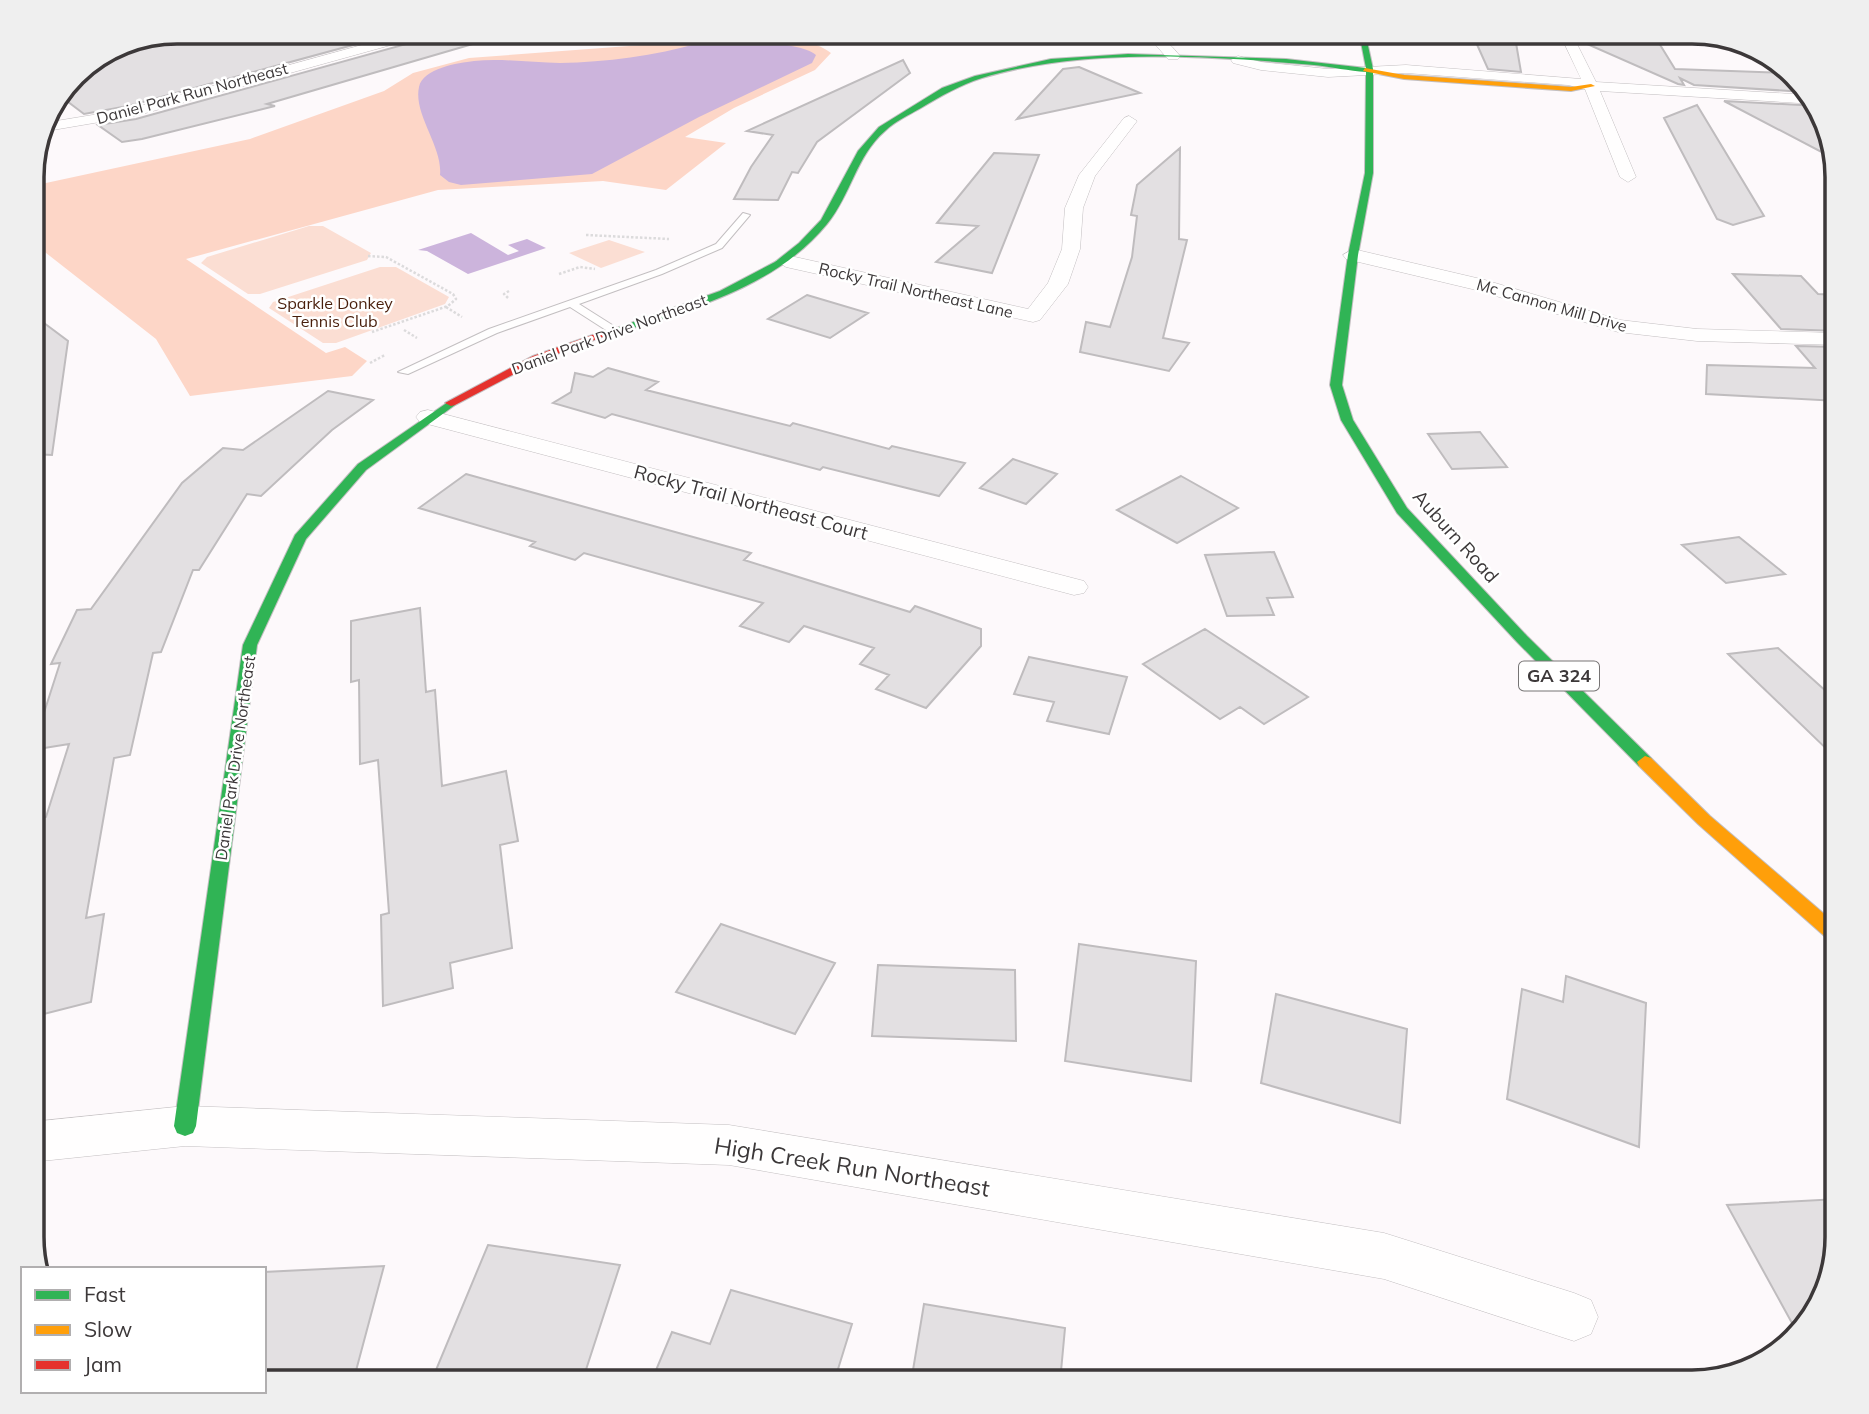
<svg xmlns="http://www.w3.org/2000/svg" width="1869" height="1414" font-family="Mulish,sans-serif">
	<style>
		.green { fill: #fbded3 }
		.forest { fill: #fdd6c7 }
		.water { fill: #ccb4dc }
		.building { fill: #e3e0e2; stroke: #bfbcbe; stroke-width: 2 }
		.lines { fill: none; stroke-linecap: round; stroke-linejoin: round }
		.lane-casing { stroke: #c3bfc1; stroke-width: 2 }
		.street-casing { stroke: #c3bfc1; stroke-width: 1 }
		.fast-casing { stroke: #c3bfc1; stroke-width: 2 }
		.slow-casing { stroke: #c3bfc1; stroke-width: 2 }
		.jam-casing { stroke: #c3bfc1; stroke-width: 2 }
		.path { stroke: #dcdbdc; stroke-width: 2.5; stroke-dasharray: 2.5 2; stroke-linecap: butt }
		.lane { fill: #fffefe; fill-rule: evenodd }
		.street { fill: #fffefe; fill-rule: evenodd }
		.fast { fill: #30b455; fill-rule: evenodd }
		.slow { fill: #ff9f0a; fill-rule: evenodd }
		.jam { fill: #e5322d; fill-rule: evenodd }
		.labels { text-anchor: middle; stroke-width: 5; stroke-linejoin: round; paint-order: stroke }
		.far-street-label { font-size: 16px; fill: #3c3839; stroke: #fff }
		.far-park-label { font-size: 16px; fill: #481e0b; stroke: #fff }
		.shield { fill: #fff; stroke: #767474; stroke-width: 2 }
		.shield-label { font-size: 18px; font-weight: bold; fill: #3c3839 }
		.street-label { font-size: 19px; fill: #3c3839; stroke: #fff }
		.near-street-label { font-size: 23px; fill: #3c3839; stroke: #fff }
		.rim { fill: none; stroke: #3c3839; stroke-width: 3.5 }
	</style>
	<rect width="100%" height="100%" fill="#fdf9fb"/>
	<path class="green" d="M309 226H323L371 253 367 260 260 294H248L201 263 207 257Z
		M609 240 645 252 601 268 569 253Z
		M380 267H396L449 297 445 304 336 343H323L269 308 273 302Z"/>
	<path class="forest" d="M764 36C789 37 810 38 831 53L815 70 734 108 685 137 726 143 666 190 603 181 438 190 186 259 326 353 345 347 367 361 352 376 190 396 156 339 32 242V186L250 139 384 91 413 73 469 58Z"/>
	<path class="water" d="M699 43C725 42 797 39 816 55L812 63 699 117 592 174 461 185 449 182 440 175C443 147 413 114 419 87 423 68 458 63 474 61 503 58 532 63 560 63 606 62 655 56 699 43Z
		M471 233 508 255 519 251 508 245 527 239 546 248 468 274 427 251 418 250Z"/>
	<path class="building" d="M176 32H401L128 106 84 114 59 95 81 68 121 42Z
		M430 32H482L483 41 267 104 275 106 142 139 122 142 98 125 136 119 428 38Z
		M1574 32 1654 35 1675 69 1790 73 1806 92 1694 85 1680 78 1684 85 1678 84 1578 40Z
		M1475 40 1516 43 1521 72 1488 69Z
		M903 60 910 73 817 142 798 173 792 172 778 200 734 199 751 167 773 135 747 131Z
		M1079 67 1140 93 1017 119 1063 69Z
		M1724 101 1818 106 1822 112 1833 158Z
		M1697 105 1764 216 1733 225 1717 219 1664 118Z
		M1180 148 1179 239 1187 240 1163 338 1189 343 1169 371 1080 352 1086 322 1110 327 1132 257 1137 216 1131 215 1137 185Z
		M994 153 1039 155 992 273 936 262 978 226 937 223Z
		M1733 274 1801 276 1818 294 1838 295V331L1781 329Z
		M807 295 868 313 830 338 768 319Z
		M32 314 68 341 52 455 32 454Z
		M1796 346 1838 347V401L1706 394 1707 365 1815 368Z
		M608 368 658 382 646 390 790 426 793 423 889 449 892 446 965 463 939 496 823 467 820 470 612 414 605 418 553 403 571 392 575 373 593 377Z
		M328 391 373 400 332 430 261 496 247 494 199 570H193L161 652 153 653 130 755 114 758 86 918 104 914 91 1002 32 1017V820L46 817 69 744 32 750 60 663 51 664 77 610 91 609 182 483 223 448 243 450Z
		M1480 432 1507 467 1452 469 1428 434Z
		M1013 459 1057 474 1026 504 980 488Z
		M466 474 751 553 744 560 910 612 915 606 981 629V646L926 708 876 689 889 675 860 664 874 648 804 626 789 642 740 626 763 603 584 553 575 560 530 546 535 542 419 508Z
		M1181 476 1238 508 1177 543 1117 510Z
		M1739 537 1785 574 1726 583 1682 545Z
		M1274 552 1293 597 1267 598 1274 615 1227 616 1205 555Z
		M420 608 426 692 435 690 442 786 506 771 518 841 500 845 512 948 450 963 453 988 383 1006 381 915 389 913 378 760 360 764 359 680 351 682V621Z
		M1205 629 1308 697 1264 724 1240 707 1220 719 1143 664Z
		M1778 648 1838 702V760L1728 654Z
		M1029 657 1127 677 1109 734 1047 721 1054 702 1014 694Z
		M721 924 835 963 795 1034 676 992Z
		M1079 944 1196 961 1191 1081 1065 1061Z
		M878 965 1015 970 1016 1041 872 1036Z
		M1566 976 1646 1003 1639 1147 1507 1099 1522 989 1563 1002Z
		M1276 994 1407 1029 1400 1123 1261 1083Z
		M1838 1199V1238L1807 1326 1798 1334 1727 1205Z
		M488 1245 620 1265 582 1382H431Z
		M384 1266 353 1382H264V1272Z
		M731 1290 852 1324 834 1382H651L672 1332 710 1344Z
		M924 1304 1065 1328 1060 1382H911Z"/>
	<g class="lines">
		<g class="lane-casing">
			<path id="lane" d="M743 213 750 215 722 248 662 274 579 304 617 328V332H609L570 307 497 333 408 374 398 372 489 329 656 270 716 244Z"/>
		</g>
		<g class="street-casing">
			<path id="street" d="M409 32H428L427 35 135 116 41 132 44 123 129 109Z
				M1129 32C1153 30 1165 37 1180 56L1178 59H1168L1153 42Z
				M1559 32H1571L1596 82 1809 95 1816 104 1600 91 1636 177 1628 182 1620 177 1585 89 1568 85 1406 73 1328 77 1261 70 1233 63 1231 60 1238 56 1261 62 1328 69 1406 65 1581 79Z
				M1129 116 1137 121 1095 176 1083 208 1080 249 1068 284 1040 320 1033 322 786 267 776 261 786 255 1028 309 1048 283 1062 249 1065 208 1079 175 1124 118Z
				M1353 249 1485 280 1620 320 1697 329 1837 333V345L1697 341 1618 332 1472 289 1346 259 1343 255Z
				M428 410 1084 581 1088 587 1084 593 1074 595 420 422 416 417 420 412Z
				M185 1106 729 1125 1384 1233 1574 1293 1591 1300 1598 1317 1591 1334 1574 1341 1384 1279 729 1165 185 1146 32 1162V1122Z"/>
		</g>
		<g class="fast-casing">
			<path id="fast" d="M1359 32H1365L1373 69V173L1358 255 1342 385 1353 420 1407 508 1527 636 1651 758 1653 762 1651 766H1639L1517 642 1397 513 1341 420 1330 385 1348 255 1365 173 1366 72C1349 71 1332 67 1314 65 1209 56 1084 47 982 78 960 85 941 96 921 108 909 115 895 121 885 131 856 156 851 195 827 224 773 290 686 310 609 336L600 334 720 291 775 262 799 243 821 220 858 151 879 127 942 88 975 76 1051 59 1128 54 1286 59 1366 68Z
				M451 400 455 401V405L366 470 306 539 257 645 196 1126 193 1133 185 1136 177 1133 174 1126 243 645 295 535 358 464Z"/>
		</g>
		<g class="slow-casing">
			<path id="slow" d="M1365 68 1404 75 1571 87 1591 84 1595 86 1571 91 1404 79 1363 71Z
				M1645 756 1651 758 1710 816 1837 925V943L1830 941 1698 824 1639 766 1637 762Z"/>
		</g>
		<g class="jam-casing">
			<path id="jam" d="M601 332 610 334 541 360 455 405 451 406 445 403 533 356Z"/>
		</g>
		<path class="path" d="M586 235 669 239
			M368 256 386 257 453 294 456 299 448 306 372 332
			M559 274 580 267 595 269
			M509 291 504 294 509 299
			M446 307 462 317
			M404 330 417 338
			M370 363 385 355"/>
		<use href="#lane" class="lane"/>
		<use href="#street" class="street"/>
		<use href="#fast" class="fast"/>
		<use href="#slow" class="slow"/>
		<use href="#jam" class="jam"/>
	</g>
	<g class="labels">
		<g class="far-street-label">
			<text transform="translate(192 93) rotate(-15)" y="6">Daniel Park Run Northeast</text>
			<text transform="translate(916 290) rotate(13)" y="6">Rocky Trail Northeast Lane</text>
			<text transform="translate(1552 305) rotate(16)" y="6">Mc Cannon Mill Drive</text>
			<text transform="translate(609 334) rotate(-20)" y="6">Daniel Park Drive Northeast</text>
			<text transform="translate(235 758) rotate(-82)" y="6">Daniel Park Drive Northeast</text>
		</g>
		<g class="far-park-label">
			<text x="335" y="309">Sparkle Donkey<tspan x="335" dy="18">Tennis Club</tspan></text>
		</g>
		<rect class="shield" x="1519" y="661.5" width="80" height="29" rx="5"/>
		<g class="shield-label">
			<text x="1559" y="682">GA 324</text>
		</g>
		<g class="street-label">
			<text transform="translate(751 502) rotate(15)" y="7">Rocky Trail Northeast Court</text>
			<text transform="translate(1456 536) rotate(48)" y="7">Auburn Road</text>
		</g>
		<g class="near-street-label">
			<text transform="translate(852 1167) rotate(9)" y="8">High Creek Run Northeast</text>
		</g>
	</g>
	<path d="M0 0H1869V1414H0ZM177 44H1692A133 133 0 0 1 1825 177V1237A133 133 0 0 1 1692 1370H177A133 133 0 0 1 44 1237V177A133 133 0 0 1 177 44Z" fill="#efefef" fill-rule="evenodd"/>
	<path class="rim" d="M177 44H1692A133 133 0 0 1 1825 177V1237A133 133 0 0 1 1692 1370H177A133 133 0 0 1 44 1237V177A133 133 0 0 1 177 44Z"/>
	<rect x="21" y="1267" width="245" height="126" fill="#ffffff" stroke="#b1afb0" stroke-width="2"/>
	<rect x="35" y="1290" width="35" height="10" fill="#30b455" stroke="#b1afb0" stroke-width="2"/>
	<text x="84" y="1302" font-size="21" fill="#3c3839">Fast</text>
	<rect x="35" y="1325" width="35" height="10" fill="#ff9f0a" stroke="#b1afb0" stroke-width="2"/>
	<text x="84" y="1337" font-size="21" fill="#3c3839">Slow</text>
	<rect x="35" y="1360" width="35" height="10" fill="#e5322d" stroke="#b1afb0" stroke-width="2"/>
	<text x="84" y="1372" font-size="21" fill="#3c3839">Jam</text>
</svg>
